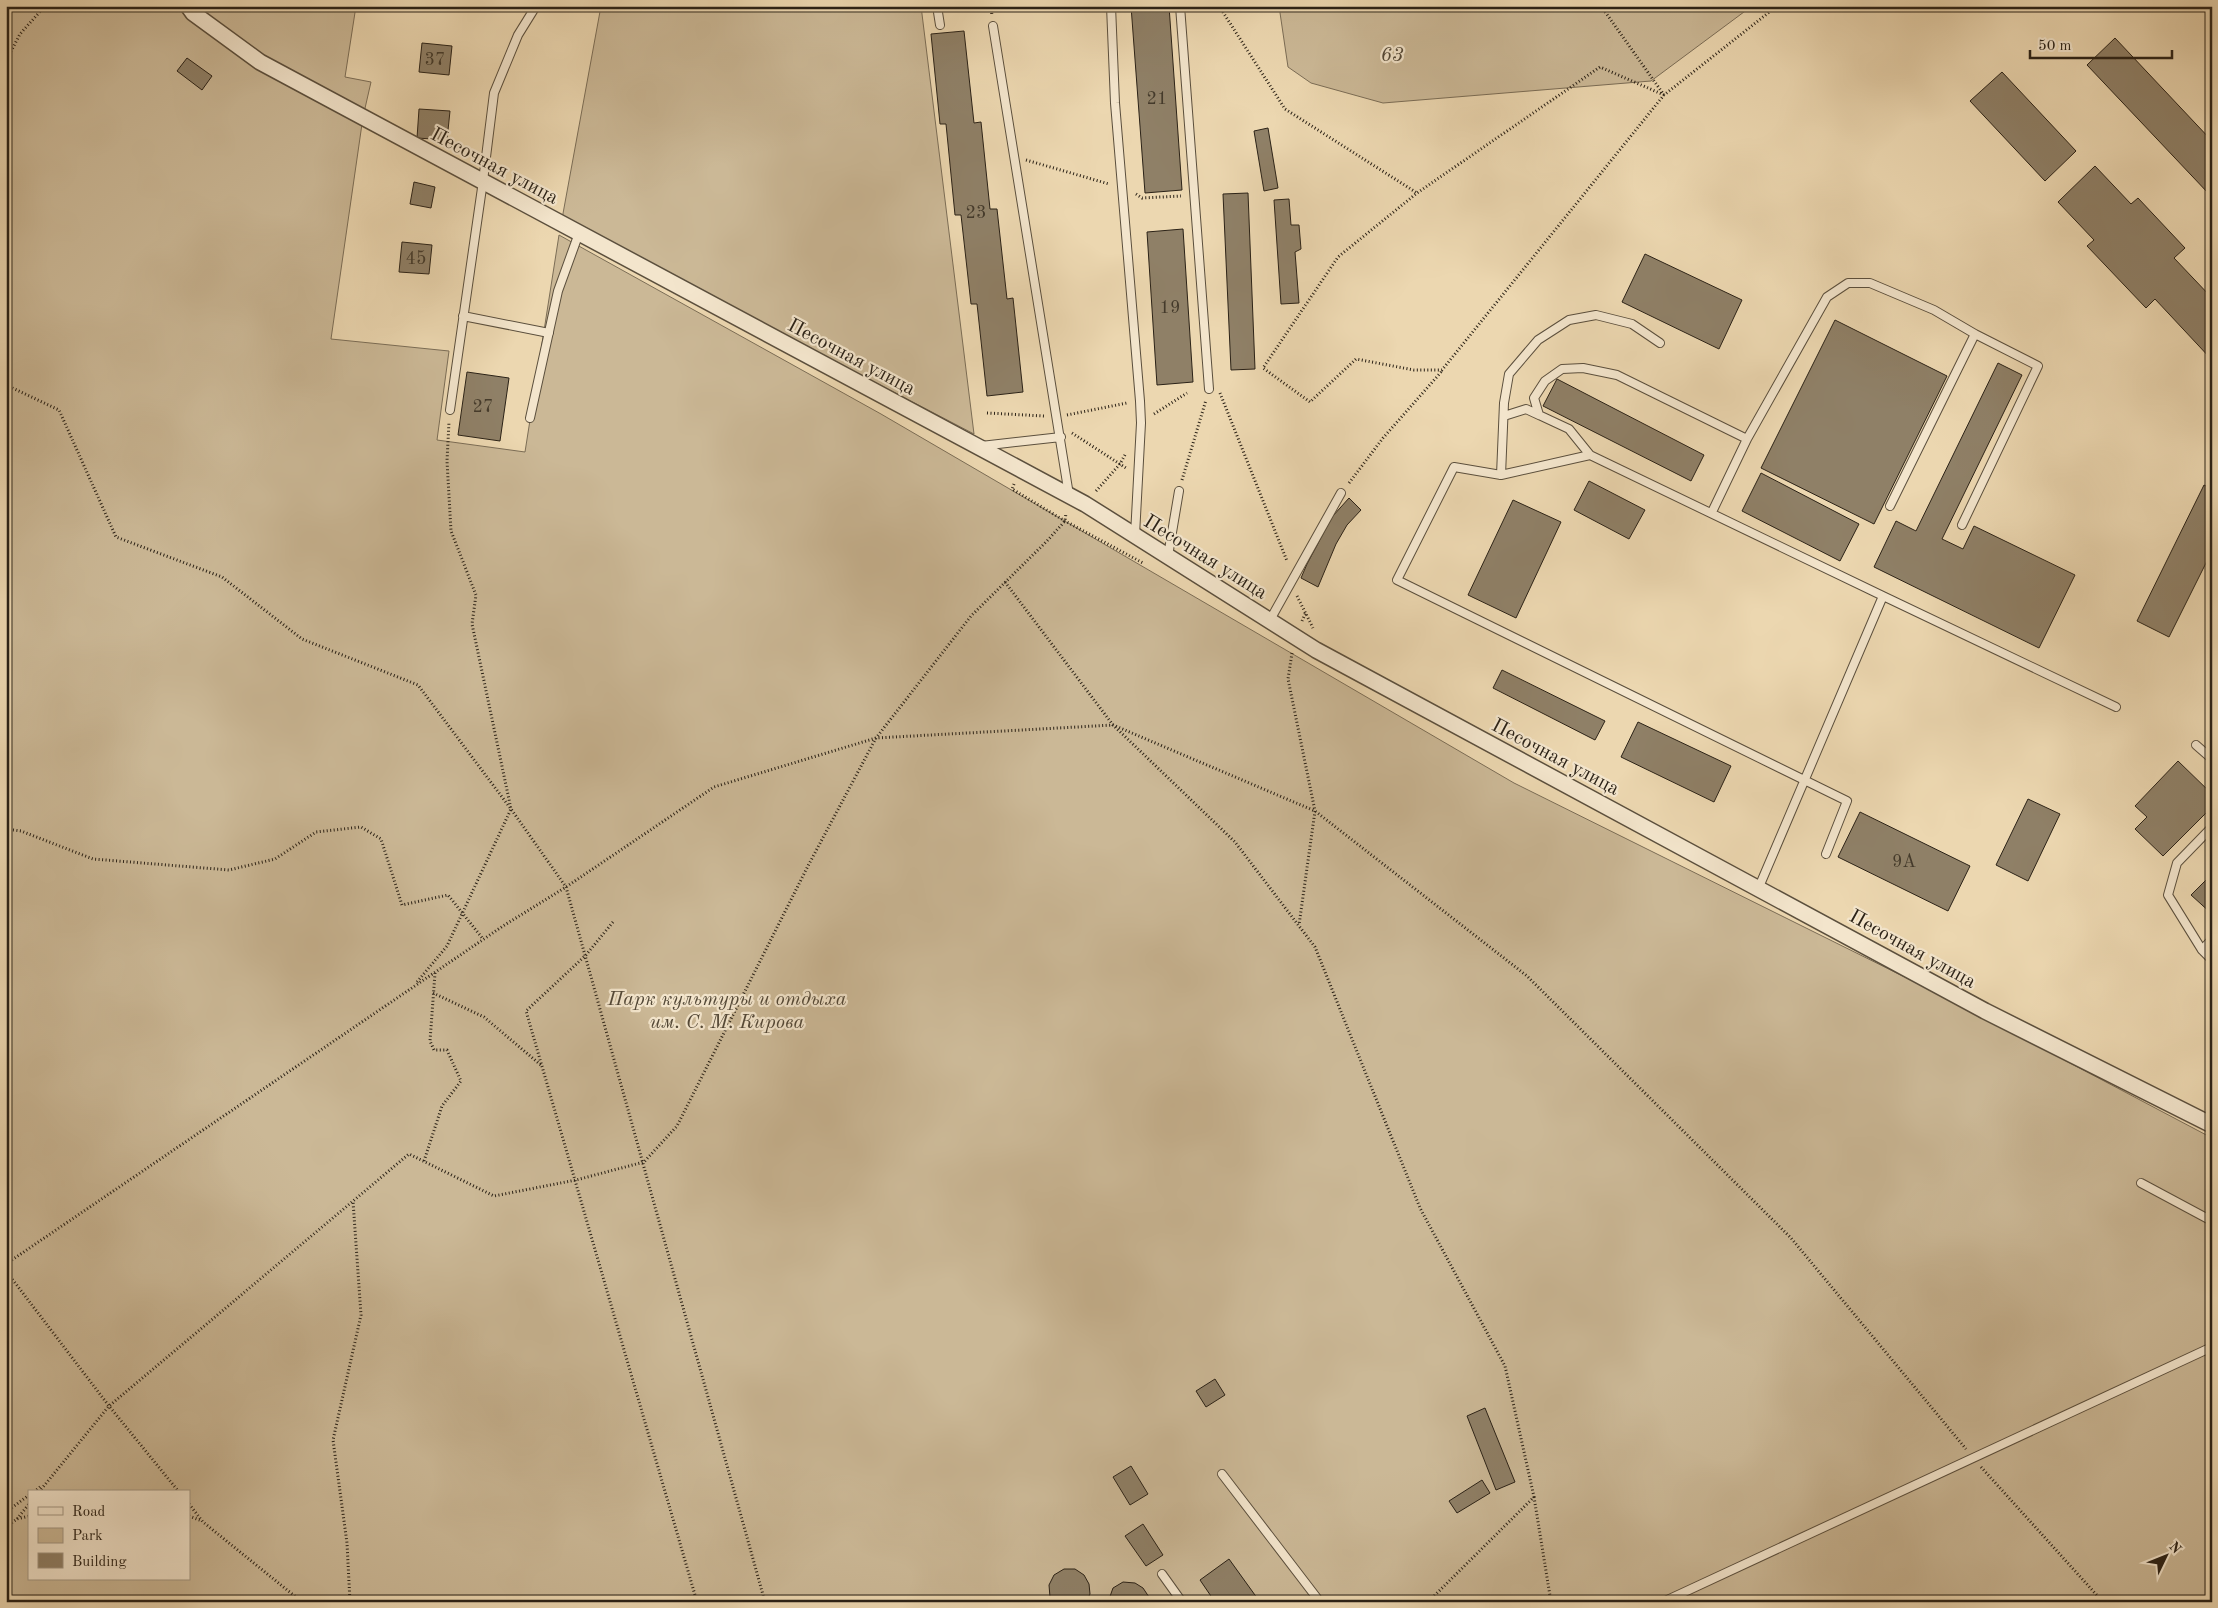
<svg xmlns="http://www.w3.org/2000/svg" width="2218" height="1608" font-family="'Old Standard TT',serif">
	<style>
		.green { fill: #cbb896; stroke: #7b6d56; fill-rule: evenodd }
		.building { fill: #8f8067; stroke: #2b2217 }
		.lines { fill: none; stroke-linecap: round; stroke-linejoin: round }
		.lane-casing { stroke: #5b4f3d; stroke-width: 10 }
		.street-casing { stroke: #5b4f3d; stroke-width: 18 }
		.path { stroke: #2b2217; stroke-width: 3; stroke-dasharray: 1 2.5; stroke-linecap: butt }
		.lane { stroke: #f3e5cc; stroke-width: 8 }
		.street { stroke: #f3e5cc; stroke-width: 15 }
		.labels { text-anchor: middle; stroke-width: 4.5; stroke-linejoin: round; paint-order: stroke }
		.number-label { font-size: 18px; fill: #443a2b }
		.park-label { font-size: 20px; font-style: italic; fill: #534837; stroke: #f3e5cc }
		.street-label { font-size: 20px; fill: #2b2217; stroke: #f3e5cc }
	</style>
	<rect width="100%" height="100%" fill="#ecd7b0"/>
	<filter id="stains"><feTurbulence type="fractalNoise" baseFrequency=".004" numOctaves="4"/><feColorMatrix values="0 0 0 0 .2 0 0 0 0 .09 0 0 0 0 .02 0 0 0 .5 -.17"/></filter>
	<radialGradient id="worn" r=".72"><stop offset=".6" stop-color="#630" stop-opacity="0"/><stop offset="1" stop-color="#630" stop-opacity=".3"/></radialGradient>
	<path class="green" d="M6 6H356L345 77 371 82 363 117 331 339 449 351 437 440 525 452 559 235 881 414 1514 783 1947 998 2212 1138V1602H6ZM29 1492H189V1579H29Z
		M601 6H921L974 434 562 219Z
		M1279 6H1752L1651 81 1383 103 1311 83 1288 67Z"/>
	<path class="building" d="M1131 6H1169L1182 190 1145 193Z
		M964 31 974 123 981 122 990 209H997L1007 299 1013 298 1023 392 987 396 977 304H971L961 215H955L946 124H940L931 34Z
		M2115 38 2212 141V192L2209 194 2087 65Z
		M422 43 452 46 449 75 419 72Z
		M187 58 212 76 202 90 177 71Z
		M2002 72 2076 151 2045 181 1970 101Z
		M419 109 450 111 447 140 417 138Z
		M1268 128 1278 188 1264 191 1254 131Z
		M2095 166 2131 204 2138 198 2185 248 2174 258 2212 298V360L2155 299 2146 308 2087 246 2094 240 2058 202Z
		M414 182 435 187 431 208 410 204Z
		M1248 193 1255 369 1231 370 1223 194Z
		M1289 199 1291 225H1299L1301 249 1295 252 1299 303 1281 304 1274 200Z
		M1183 229 1193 382 1157 385 1147 232Z
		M402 242 432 245 429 274 399 272Z
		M1645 254 1742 300 1719 349 1622 302Z
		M1835 320 1947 376 1874 524 1761 468Z
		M1998 363 2022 375 1942 539 1963 549 1974 526 2075 575 2039 648 1874 567 1896 521 1916 531Z
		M467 372 509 378 500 441 458 435Z
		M1557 379 1704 455 1691 481 1543 406Z
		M1761 473 1859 524 1840 561 1742 511Z
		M1589 481 1645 510 1629 539 1574 510Z
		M2204 485 2212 489V551L2169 637 2137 621Z
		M1349 498 1361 510 1347 525 1336 544 1318 587 1301 578 1307 564 1332 517Z
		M1513 500 1561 522 1516 618 1468 595Z
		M1502 670 1605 721 1595 740 1493 688Z
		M1638 722 1731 766 1714 802 1621 757Z
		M2178 761 2212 794V807L2163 856 2135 829 2147 817 2135 806Z
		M2028 799 2060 814 2028 881 1996 865Z
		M1860 812 1970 866 1948 911 1838 857Z
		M2212 874V914L2191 895Z
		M1215 1379 1225 1395 1206 1407 1196 1391Z
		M1485 1408 1515 1482 1496 1490 1467 1416Z
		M1131 1466 1148 1494 1130 1505 1113 1477Z
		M1482 1480 1490 1493 1457 1513 1449 1501Z
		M1143 1524 1163 1555 1146 1566 1125 1536Z
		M1229 1559 1260 1602H1215L1200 1580Z
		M1064 1569H1075L1084 1575 1089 1584 1090 1594 1086 1602H1054L1050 1597 1049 1585 1054 1575Z
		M1123 1582 1135 1583 1143 1588 1149 1597V1602H1108L1113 1588Z"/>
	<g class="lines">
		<g class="lane-casing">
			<path id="lane" d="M937 6 940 25
				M1111 6 1115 103 1140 401 1141 423 1135 535
				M1180 6 1209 389
				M993 26 1069 495
				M463 316 549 333
				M1660 343 1632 324 1596 315 1569 320 1538 340 1509 374 1504 403 1501 475 1454 467 1397 580 1847 801 1826 854
				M450 410 483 181 494 93 518 35 536 6
				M1504 416 1526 409 1539 415
				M530 418 558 291 579 233
				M1747 439 1827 297 1848 283H1870L1934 310 1975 334 1890 506
				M981 446 1061 437
				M1590 455 1569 429 1539 415 1534 398 1545 381 1562 369 1583 368 1617 375 1747 439 1712 512
				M1501 475 1590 455 1883 596 1759 887
				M1962 525 2038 366 1975 334
				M1168 556 1179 491
				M1883 596 2116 707
				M1270 620 1341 493
				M2196 745 2212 759
				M2212 939 2202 950 2212 960
				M2202 950 2168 895 2177 863 2212 827
				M2141 1183 2212 1221
				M1222 1474 1320 1602
				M1162 1574 1182 1602
				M1663 1602 2212 1347"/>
		</g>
		<g class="street-casing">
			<path id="street" d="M188 6 193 13 260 62 1085 504 1316 650 1985 1011 2212 1125"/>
		</g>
		<path class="path" d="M991 6 992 16
			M1219 6 1285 109 1417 193
			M1601 6 1664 95
			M6 61 20 34 45 6
			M1664 95 1600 67 1417 193 1338 257 1263 368 1310 402 1356 359 1414 370H1442L1664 95 1777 6
			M1026 160 1109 184
			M1136 194 1142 198 1181 196
			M6 385 59 410 116 537 222 577 302 639 418 685 511 809 566 887 765 1602
			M1220 393 1287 561
			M987 413 1044 416
			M1154 414 1187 393
			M1067 415 1127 403
			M1072 433 1126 468
			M1182 480 1206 400
			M1349 483 1383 438 1442 371
			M1014 484 1012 489 1065 521 1143 563
			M1096 491 1120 464 1126 453
			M1005 582 1113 725 1235 842 1315 947 1420 1208 1505 1366 1534 1497 1428 1602
			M1297 596 1313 628
			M1302 621 1306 612
			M1292 653 1288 679 1315 811 1299 925
			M6 829 21 831 93 859 229 870 275 859 316 832 361 827 381 839 402 905 448 895 483 939
			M613 922 586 955 526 1011 697 1602
			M417 982 447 946 511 809 472 624 476 595 451 531 447 461 449 422
			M433 993 484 1017 542 1066
			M424 1161 442 1106 461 1081 447 1050H434L430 1041 435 973
			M6 1264 503 926 566 887 714 787 876 738 1113 725 1315 811 1527 976 1791 1238 1966 1449
			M6 1271 109 1406 179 1492
			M1981 1467 2103 1602
			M34 1492 41 1486
			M39 1492 109 1406 409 1154 494 1196 576 1180 644 1162 677 1126 809 864 876 738 971 616 1047 541 1065 521 1066 513
			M1534 1497 1551 1602
			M189 1504 203 1522 302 1602
			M6 1512 29 1495
			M189 1516 202 1521
			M17 1519 29 1504
			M6 1527 17 1519 29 1516
			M350 1602 347 1543 333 1440 361 1315 353 1201"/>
		<use href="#lane" class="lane"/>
		<use href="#street" class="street"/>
	</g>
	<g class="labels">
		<g class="number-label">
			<text x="435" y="65">37</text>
			<text x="1157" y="104">21</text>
			<text x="976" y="218">23</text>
			<text x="416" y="264">45</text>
			<text x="1170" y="313">19</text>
			<text x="483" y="412">27</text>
			<text x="1904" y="867">9А</text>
		</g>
		<g class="park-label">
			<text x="1392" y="61">63</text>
			<text x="727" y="1005">Парк культуры и отдыха<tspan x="727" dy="23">им. С. М. Кирова</tspan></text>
		</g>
		<g class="street-label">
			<text transform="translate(495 165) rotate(28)" y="7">Песочная улица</text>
			<text transform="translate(852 356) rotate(28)" y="7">Песочная улица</text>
			<text transform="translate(1206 556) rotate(32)" y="7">Песочная улица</text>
			<text transform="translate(1556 756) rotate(28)" y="7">Песочная улица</text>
			<text transform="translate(1913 948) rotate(29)" y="7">Песочная улица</text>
		</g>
	</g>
	<rect width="2218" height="1608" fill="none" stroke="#ecd7b0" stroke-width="25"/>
	<rect x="8" y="8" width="2203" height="1593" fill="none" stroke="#2b2217" stroke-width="2.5"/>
	<rect x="12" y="12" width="2193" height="1583" fill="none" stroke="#2b2217"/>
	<rect x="28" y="1490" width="162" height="90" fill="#f3e5cc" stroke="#a39784"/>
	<rect x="38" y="1507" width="25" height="8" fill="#f3e5cc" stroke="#a39784"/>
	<text x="72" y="1516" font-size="15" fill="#2b2217">Road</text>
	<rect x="38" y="1528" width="25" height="15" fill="#cbb896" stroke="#a39784"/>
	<text x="72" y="1540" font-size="15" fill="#2b2217">Park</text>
	<rect x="38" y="1553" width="25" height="15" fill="#8f8067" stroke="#a39784"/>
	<text x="72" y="1566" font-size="15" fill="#2b2217">Building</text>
	<g transform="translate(2166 1556) rotate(47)" stroke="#f3e5cc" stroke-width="4" paint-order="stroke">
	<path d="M0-4L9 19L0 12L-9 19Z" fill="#2b2217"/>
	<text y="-8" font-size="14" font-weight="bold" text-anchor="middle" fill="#2b2217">N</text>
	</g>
	<path d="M2030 50v8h142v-8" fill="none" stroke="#2b2217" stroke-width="2.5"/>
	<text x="2038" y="50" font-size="15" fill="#2b2217" stroke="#f3e5cc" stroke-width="4" paint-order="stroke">50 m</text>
	<rect width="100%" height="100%" filter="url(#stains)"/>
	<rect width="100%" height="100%" fill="url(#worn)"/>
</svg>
